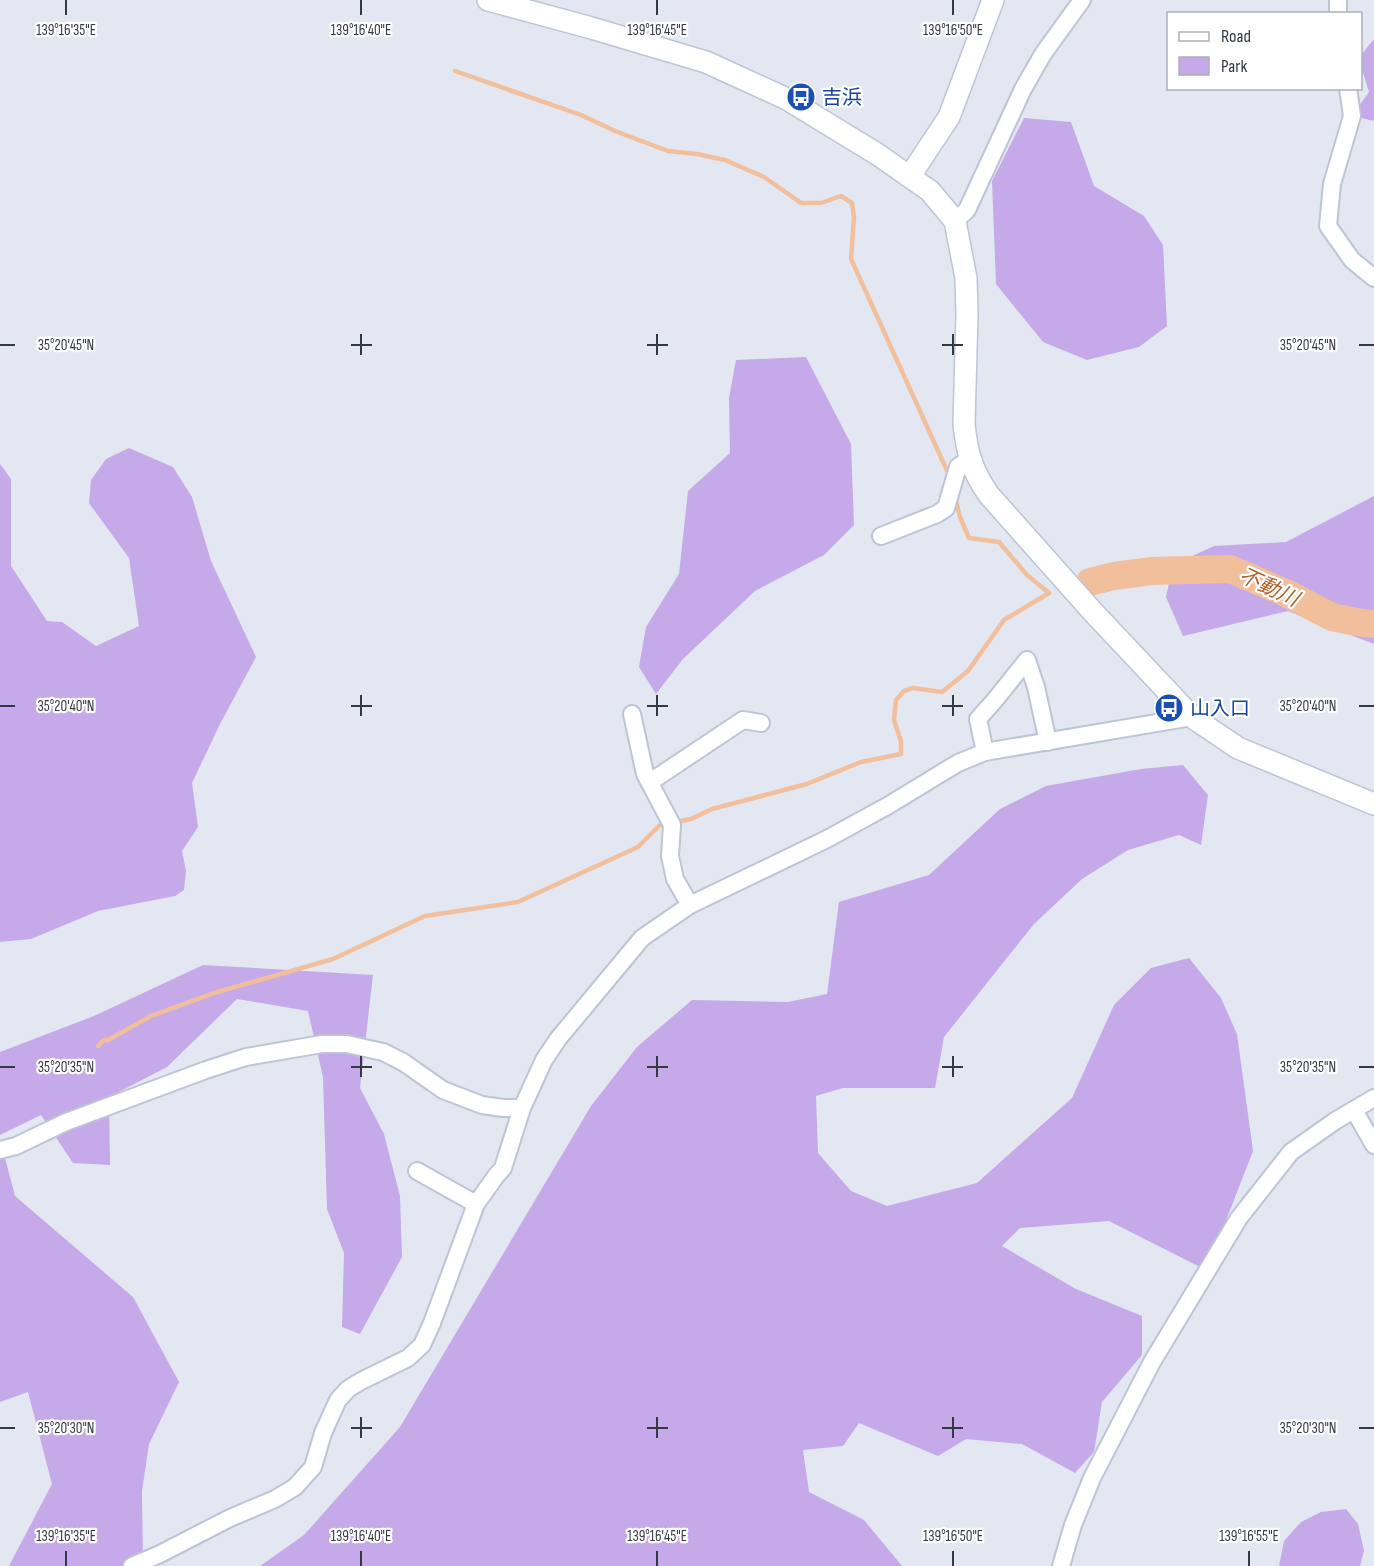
<svg xmlns="http://www.w3.org/2000/svg" width="1374" height="1566" font-family="'Sofia Sans Condensed','Noto Sans JP',sans-serif">
	<style>
		.green { fill: #c5a9e8 }
		.lines { fill: none; stroke-linecap: round; stroke-linejoin: round }
		.stream { stroke: #f1bf9c; stroke-width: 4.5 }
		.river { stroke: #f1bf9c; stroke-width: 28 }
		.minor-casing { stroke: #bcc4d5; stroke-width: 20 }
		.tertiary-casing { stroke: #bcc4d5; stroke-width: 24 }
		.minor { stroke: #fff; stroke-width: 16 }
		.tertiary { stroke: #fff; stroke-width: 21 }
		.ticks { fill: none; stroke: #333943; stroke-width: 2 }
		.labels { text-anchor: middle; stroke-width: 4.5; stroke-linejoin: round; paint-order: stroke }
		.transit-label { font-size: 20px; fill: #164399; stroke: #fff; text-anchor: start }
		.water-label { font-size: 21px; font-style: italic; fill: #b0632a; stroke: #fff }
		.ticks-label { font-size: 15px; text-anchor: middle; fill: #333943; stroke: #fff; stroke-width: 4.5; stroke-linejoin: round; paint-order: stroke }
	</style>
	<rect width="100%" height="100%" fill="#e2e7f2"/>
	<path class="green" d="M1374 39V121L1352 116 1369 92 1361 66V55Z
		M1024 118 1071 122 1094 186 1144 216 1163 245 1167 326 1139 347 1087 360 1043 342 996 284 992 181Z
		M806 357 851 444 854 525 824 555 755 591 683 659 656 694 639 667 646 627 679 574 688 491 730 453 729 398 736 360Z
		M129 448 173 467 192 497 211 561 256 657 220 724 192 783 198 827 182 851 186 871 184 890 175 896 98 911 31 939 0 942V464L11 479V566L47 621 62 622 96 646 139 626 129 558 89 503 91 480 106 459Z
		M1374 496V644L1288 611 1183 636 1166 597 1173 565 1214 546 1286 542Z
		M1183 765 1208 795 1201 845 1179 835 1128 850 1082 879 1034 924 944 1037 935 1088H843L816 1096 818 1153 851 1191 887 1206 977 1183 1072 1098 1114 1005 1151 968 1189 958 1221 998 1237 1034 1253 1151 1225 1223 1202 1268 1109 1221 1020 1228 1002 1246 1076 1289 1142 1316V1355L1102 1402 1094 1452 1075 1473 1022 1444 966 1439 938 1456 859 1423 843 1446 803 1450 809 1492 864 1520 902 1566H260L304 1535 400 1427 591 1106 637 1047 692 1000 788 1002 827 994 839 902 929 875 1000 809 1046 786 1141 769Z
		M203 965 373 975 360 1088 384 1134 400 1196 402 1257 360 1334 342 1327 344 1253 327 1209 323 1077 308 1011 237 999 167 1067 109 1097 110 1165 73 1163 41 1115 0 1135V1052L94 1016Z
		M0 1139 15 1196 133 1297 179 1382 149 1444 142 1491 143 1566H9L52 1484 28 1392 0 1402Z
		M1346 1509 1358 1524 1364 1551 1360 1566H1279L1284 1541 1301 1522 1321 1512Z"/>
	<g class="lines">
		<path class="stream" d="M455 71 581 115 615 131 668 151 697 154 725 160 764 177 801 203H821L841 196 852 203 854 217 851 259 949 475
			M675 822 691 819 712 809 807 784 861 762 901 754V741L894 720 896 700 904 691 913 688 942 692 968 671 1004 620 1049 593 1027 575 999 542 969 538 960 517 955 497
			M98 1046 104 1040H108L151 1016 214 993 333 959 425 916 518 902 638 847 661 824 667 823"/>
		<path class="river" d="M1090 582 1114 576 1152 571 1230 569 1286 593 1332 617 1356 622 1374 624"/>
		<g class="minor-casing">
			<path id="minor" d="M1338 14V0
				M1348 88 1352 116 1332 184 1328 226 1352 260 1374 278
				M955 221 967 210 1023 89 1043 54 1082 0
				M881 536 937 514 946 508 958 467 970 458
				M632 714 645 774 672 825 670 856 675 879 690 905
				M985 752 978 719 995 700 1027 660 1036 687 1048 742
				M650 782 743 720 761 723
				M1354 1110 1374 1145
				M0 1150 16 1146 66 1122 206 1070 246 1057 322 1044H347L383 1052 403 1062 443 1090 482 1105 503 1108H522
				M417 1171 476 1204
				M132 1566 160 1554 230 1518 275 1499 295 1487 313 1467 323 1433 338 1400 348 1389 361 1381 408 1358 422 1345 432 1323 476 1204 496 1176 503 1168 522 1108 544 1060 558 1039 642 938 690 905 827 839 889 805 958 763 985 752 1192 717
				M1061 1566 1073 1525 1092 1478 1152 1362 1239 1218 1291 1152 1335 1121 1374 1098"/>
		</g>
		<g class="tertiary-casing">
			<path id="tertiary" d="M488 0 588 27 706 62 787 99 877 154 930 191 955 221 966 278 967 314 964 424C967 453 972 471 989 495L1093 612 1192 717 1238 748 1374 804
				M910 176 949 117 993 0"/>
		</g>
		<use href="#minor" class="minor"/>
		<use href="#tertiary" class="tertiary"/>
	</g>
	<path class="ticks" d="M66 0V15M361 0V15M657 0V15M953 0V15M361 334V355M657 334V355M953 334V355M0 345H15M351 345H372M647 345H668M942 345H963M1359 345H1374M361 695V716M657 695V716M953 695V716M0 706H15M351 706H372M647 706H668M942 706H963M1359 706H1374M361 1056V1077M657 1056V1077M953 1056V1077M0 1067H15M351 1067H372M647 1067H668M942 1067H963M1359 1067H1374M361 1417V1438M657 1417V1438M953 1417V1438M0 1428H15M351 1428H372M647 1428H668M942 1428H963M1359 1428H1374M66 1551V1566M361 1551V1566M657 1551V1566M953 1551V1566M1249 1551V1566"/>
	<defs>
		<g id="bus-disc" transform="scale(1.5)"><circle r="9.5" fill="#1a4fb4" stroke="#fff"/><path d="M-5-6H5V4H4V6H2V4H-2V6H-4V4H-5ZM-3.5-4V0h7V-4ZM-3.5 1.2v1.5H-2V1.2ZM2 1.2v1.5H3.5V1.2Z" fill="#fff"/></g>
	</defs>
	<g fill-rule="evenodd">
		<use href="#bus-disc" x="801" y="97"/>
		<use href="#bus-disc" x="1169" y="708"/>
	</g>
	<g class="labels">
		<g class="transit-label">
			<text x="822" y="104">吉浜</text>
			<text x="1190" y="715">山入口</text>
		</g>
		<g class="water-label">
			<text transform="translate(1269 587) rotate(25)" y="7">不動川</text>
		</g>
	</g>
	<g class="ticks-label">
		<text x="66" y="35">139°16'35"E</text>
		<text x="361" y="35">139°16'40"E</text>
		<text x="657" y="35">139°16'45"E</text>
		<text x="953" y="35">139°16'50"E</text>
		<text x="66" y="350">35°20'45"N</text>
		<text x="1308" y="350">35°20'45"N</text>
		<text x="66" y="711">35°20'40"N</text>
		<text x="1308" y="711">35°20'40"N</text>
		<text x="66" y="1072">35°20'35"N</text>
		<text x="1308" y="1072">35°20'35"N</text>
		<text x="66" y="1433">35°20'30"N</text>
		<text x="1308" y="1433">35°20'30"N</text>
		<text x="66" y="1541">139°16'35"E</text>
		<text x="361" y="1541">139°16'40"E</text>
		<text x="657" y="1541">139°16'45"E</text>
		<text x="953" y="1541">139°16'50"E</text>
		<text x="1249" y="1541">139°16'55"E</text>
	</g>
	<rect x="1167" y="12" width="195" height="78" fill="#ffffff" stroke="#adb0b4" stroke-width="1.5"/>
	<rect x="1179" y="32" width="30" height="9" fill="#ffffff" stroke="#adb0b4" stroke-width="1.5"/>
	<text x="1221" y="42" font-size="18" fill="#333943">Road</text>
	<rect x="1179" y="57" width="30" height="18" fill="#c5a9e8" stroke="#adb0b4" stroke-width="1.5"/>
	<text x="1221" y="72" font-size="18" fill="#333943">Park</text>
</svg>
